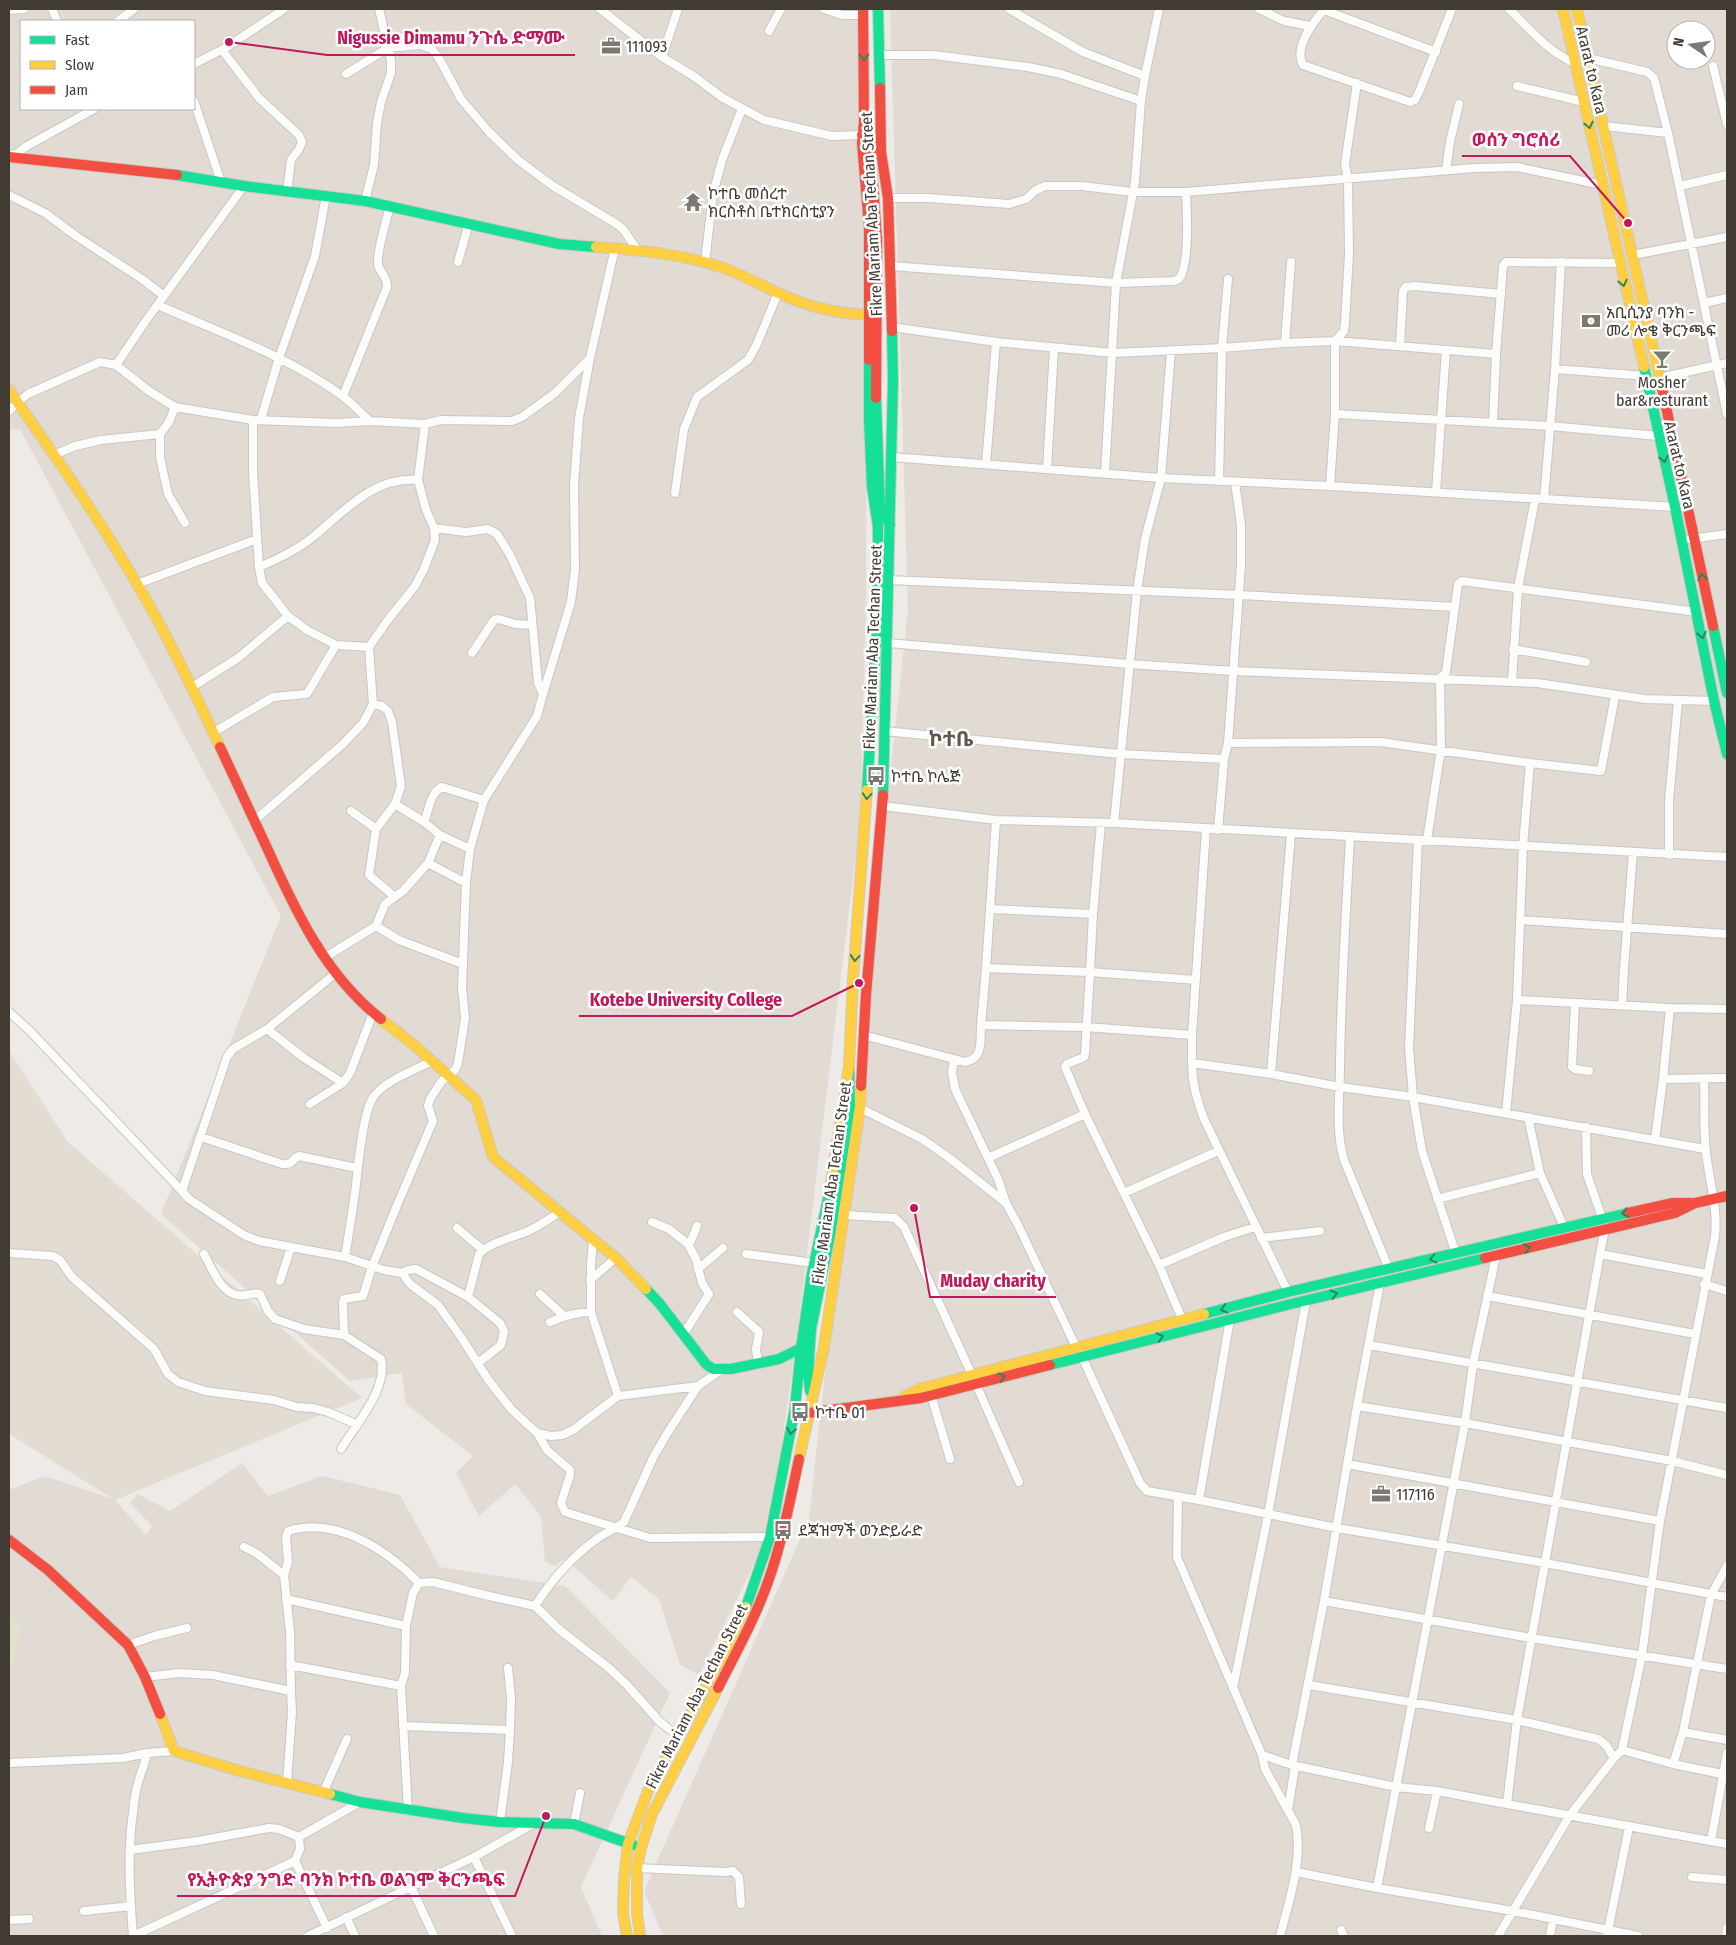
<svg xmlns="http://www.w3.org/2000/svg" width="1736" height="1945" font-family="'Fira Sans Condensed','Noto Sans Ethiopic',sans-serif">
	<style>
		.residential { fill: #e1dbd4; fill-rule: evenodd }
		.education { fill: #e3dcd3 }
		.green { fill: #dee4c9 }
		.lines { fill: none; stroke-linecap: round; stroke-linejoin: round }
		.street-casing { stroke: #c9c6c3; stroke-width: 10 }
		.fast-casing { stroke: #cec9c1; stroke-width: 12 }
		.slow-casing { stroke: #cec9c1; stroke-width: 12 }
		.jam-casing { stroke: #cec9c1; stroke-width: 12 }
		.street { stroke: #fcfcfb; stroke-width: 8 }
		.fast { stroke: #16e098; stroke-width: 10 }
		.slow { stroke: #ffcf43; stroke-width: 10 }
		.jam { stroke: #f24e42; stroke-width: 10 }
		.oneway { stroke: #2e8561 }
		.labels { text-anchor: middle; stroke-width: 5; stroke-linejoin: round; paint-order: stroke }
		.poi-label { font-size: 16px; fill: #413b34; stroke: #fff; text-anchor: start }
		.street-label { font-size: 16px; fill: #413b34; stroke: #fff }
		.district-label { font-size: 21px; font-weight: bold; fill: #63574d; stroke: #fff }
		.leader { fill: none; stroke: #c2185b; stroke-width: 2 }
		.callout-dot { fill: #c2185b; stroke: #fff; stroke-width: 2 }
		.callout-label { font-size: 18px; text-anchor: middle; font-weight: bold; fill: #c2185b; stroke: #fff; stroke-width: 5; stroke-linejoin: round; paint-order: stroke }
	</style>
	<rect width="100%" height="100%" fill="#edeae7"/>
	<path class="residential" d="M9 9H867L866 614 860 821 796 1343 769 1535 699 1675 680 1665 659 1599 631 1577 613 1601 565 1559 555 1566 545 1562 541 1516 515 1484 479 1516 456 1473 473 1456 406 1404 402 1373 350 1381 161 1214 281 916 20 429 9 430ZM21 21H194V109H21Z
		M890 9H1727V1936H663L644 1891 809 1519 908 610ZM1676 30H1706V60H1676Z
		M242 1463 268 1496 322 1476 400 1495 440 1567 565 1586 670 1693 581 1887 602 1936H9V1490L45 1476 115 1500 146 1535 152 1526 130 1503 138 1494 170 1511Z"/>
	<path class="education" d="M9 1051 68 1142 362 1398 115 1500 9 1434Z"/>
	<path class="green" d="M9 1618 19 1624 20 1630 12 1668 9 1667Z"/>
	<g class="lines">
		<g class="street-casing">
			<path id="street" d="M52 9 57 21
				M600 9 662 57 692 75 723 98 764 120 832 136 862 135
				M824 9 842 15H862
				M1009 9 1083 52 1145 76
				M1259 9 1284 21 1310 26
				M1324 9C1314 22 1293 47 1303 65L1410 102 1415 100 1419 92 1452 9
				M1509 9C1529 28 1549 53 1575 63
				M9 10 24 9
				M1324 10 1436 52
				M118 21 134 9
				M769 31 781 9
				M222 50 259 98 299 135 302 142 299 149 291 160 287 192
				M880 55H934L1028 67 1061 74 1141 101
				M662 57 678 9
				M1588 58 1647 72 1654 78 1668 133 1727 414
				M194 64 227 47 284 9
				M1713 66 1727 124
				M346 74 388 48 420 45 432 49 440 60 461 99 489 132 518 160 553 186 615 223 623 229 636 248
				M1517 86 1584 102
				M194 101 221 182
				M1604 126 1668 133
				M9 155 16 154 27 146 94 109
				M1446 170 1450 142 1459 104
				M1680 186 1727 175
				M9 195 45 213 76 236 142 279 164 296
				M888 198H929L1009 204 1026 199 1036 190 1045 186H1082L1132 192H1186L1475 168 1517 167 1602 185
				M365 201 374 165 377 123 381 102 391 73V60L379 9
				M1633 255 1727 237
				M458 262 469 223
				M705 262 713 194 722 160 742 109
				M891 266 1116 283 1174 281 1179 279C1190 265 1187 211 1186 192
				M1704 303 1727 298
				M158 305C218 332 288 356 341 395 352 403 361 413 370 421
				M892 327 996 342 1113 353 1222 348 1285 343 1335 341 1344 331 1345 323 1349 254 1348 179 1345 164 1357 83
				M1285 343 1291 262
				M1400 346 1403 291 1406 287 1415 286 1501 294
				M116 365 145 322 244 186
				M1555 369 1646 376
				M1659 378 1727 363
				M343 396 387 287C388 277 380 273 378 265 376 254 387 218 390 206
				M175 407 169 422 160 434V457L168 494 185 523
				M9 411 18 402 28 394 100 362 116 365 149 391 175 407 253 420 337 423 370 421 425 424
				M1335 414 1550 426 1658 436
				M261 419 279 358 315 256 326 196
				M253 420V472L259 567
				M1493 423 1496 354
				M54 455 75 446 101 440 160 434
				M891 457 1161 478 1330 486 1675 507
				M986 464 996 342
				M1047 469 1054 348
				M1105 473 1116 283 1135 182 1141 101 1145 76 1159 9
				M1219 481 1222 348 1228 279
				M1330 486 1335 414V341L1496 354 1503 266 1506 262 1619 263
				M1436 492 1446 350
				M675 493 684 429 697 397 748 360 757 344 778 293
				M1544 499 1555 369 1561 262
				M1690 539 1727 534
				M888 580 1240 595 1455 607
				M137 584 257 539
				M288 616 262 583 259 567C278 559 297 550 313 537 344 512 373 476 418 480L425 424 441 420 512 421 522 417 555 393 590 358 615 248
				M888 643 1129 664 1233 671 1537 683 1645 699 1714 701
				M1513 649 1586 662
				M472 653 494 620 499 619 515 624 531 625
				M1440 678 1446 672 1458 584 1462 581 1697 612
				M1512 682 1518 588 1535 499
				M192 687 238 658 288 616 307 630 336 645
				M543 694 571 602 575 570 574 485 579 418 590 358
				M884 731 1120 754 1224 759 1228 743 1241 565V525L1235 482
				M214 732 273 697 307 694 336 645 369 647
				M1228 743 1380 742 1530 763 1523 846 1517 1000 1506 1113
				M1530 763 1601 771 1615 696
				M395 804 424 822C429 811 430 792 442 787L484 800
				M883 806 996 820 1114 823 1727 857
				M351 811 376 829
				M254 821 343 744 363 723 373 704
				M424 822 440 835
				M1101 823 1093 914 1090 972 1196 980
				M1114 823 1137 591 1145 539 1161 478 1171 351
				M1206 829 1192 1035V1063L1271 1074 1340 1087 1413 1097 1705 1149
				M1218 830 1224 759
				M1350 837C1346 914 1341 989 1340 1066 1340 1098 1335 1129 1344 1160L1389 1269
				M1418 840 1409 1048 1413 1097 1422 1151 1456 1254
				M1427 840 1441 749 1440 678
				M1669 855V801L1678 701
				M428 863 466 883
				M395 897 369 875 376 829 395 804 401 786 392 722 388 711 382 706 373 704 369 647 387 621 415 586 424 569 435 540 434 528 426 510 418 480
				M990 909 1093 914
				M1520 920 1727 934
				M376 926 399 940 463 964
				M324 958 376 926 385 904 403 891 428 863 440 835 470 849
				M986 968 996 820
				M336 973 267 1029 233 1049 227 1057 182 1191 189 1199 244 1235 259 1241 345 1257C349 1233 353 1209 356 1185 358 1166 363 1110 374 1096 388 1079 413 1071 432 1061
				M1517 1000 1670 1008 1727 1009
				M1575 1003 1572 1067 1575 1069 1589 1071
				M1622 1006 1624 968 1633 852
				M1670 1008 1663 1079 1727 1078
				M9 1012 29 1030 182 1191
				M981 1025 986 968 1090 972 1085 1053 1084 1057 1067 1064 1065 1067 1085 1114
				M267 1029 304 1058 343 1083
				M863 1035 965 1062C984 1058 980 1041 981 1025L1086 1027 1192 1035
				M954 1060 952 1072 955 1089 998 1179 1006 1203
				M1192 1063C1192 1084 1197 1100 1204 1119L1288 1292
				M1271 1074 1291 834
				M310 1104 343 1083 350 1073 373 1013
				M860 1108 922 1139 948 1157 1006 1203 1018 1225 1076 1347
				M1528 1117 1540 1173
				M1586 1127 1587 1174 1602 1218
				M201 1137 282 1164C294 1165 290 1160 299 1156L357 1168
				M1655 1140 1663 1079
				M988 1158 1085 1114 1159 1265 1182 1319
				M1124 1193 1218 1151
				M1437 1199 1540 1173 1564 1227
				M845 1215 895 1218 904 1227 972 1375
				M652 1222 669 1229 688 1244 696 1259 702 1283 709 1294 683 1335
				M457 1228 483 1250
				M1261 1238 1320 1231
				M593 1240 591 1265V1312L618 1396
				M688 1244 691 1241 697 1226
				M9 1253 53 1256 60 1260 72 1277 154 1349 168 1374 178 1382 205 1391 274 1400 297 1407 313 1408 328 1412 356 1424
				M204 1254C212 1268 220 1292 237 1295 246 1297 252 1292 260 1294L268 1311 275 1319 304 1329 344 1335 381 1359C388 1389 356 1424 341 1449
				M746 1254 814 1263
				M1600 1254 1605 1229
				M345 1257 384 1270 402 1273 410 1284 438 1305 461 1337 489 1381 512 1410 537 1433 551 1436 562 1435 573 1430 618 1396 698 1386
				M1159 1265 1224 1237 1255 1227
				M698 1269 723 1248
				M402 1273 408 1270 416 1269 468 1297
				M590 1280 610 1263
				M280 1281 291 1247
				M1704 1284 1727 1291
				M540 1294 564 1316
				M1487 1296 1695 1334
				M737 1312 759 1332 756 1349 758 1363
				M550 1322C564 1316 576 1312 591 1312
				M344 1335 343 1302 344 1299 363 1296 372 1267 398 1203 433 1121 428 1106 430 1099 441 1082 455 1070 458 1063 465 1018 462 987 466 883 470 849 484 800 537 716 543 694 538 683 530 598 509 553 497 534 488 529 466 532 434 528
				M1369 1345 1727 1408
				M1082 1357 1135 1472 1140 1483 1147 1491 1199 1500 1337 1528 1545 1563 1727 1597
				M478 1363 501 1345 504 1331 500 1323 468 1297 479 1254C491 1242 511 1238 526 1232 538 1227 549 1219 560 1212
				M976 1384 1019 1482
				M931 1395 950 1459
				M1357 1406 1465 1423 1672 1461 1727 1475
				M537 1433 547 1450 570 1470V1475L561 1503 565 1512 650 1538 775 1537
				M1347 1464 1660 1521
				M1178 1497 1177 1557 1262 1755 1265 1769 1296 1825C1303 1861 1289 1901 1280 1936
				M1199 1500 1230 1319
				M244 1547 256 1553 284 1575
				M286 1599 406 1626 405 1673 401 1686 408 1811
				M1324 1601 1531 1638 1727 1669
				M535 1606C552 1579 573 1556 598 1538 607 1532 616 1529 624 1522L654 1456 668 1432 698 1386 721 1370
				M406 1626 413 1593 419 1583 433 1582 489 1596 535 1606 561 1631 609 1668 627 1685 660 1722 677 1735
				M128 1645 154 1636 187 1628
				M290 1665 401 1686
				M508 1668 511 1699 510 1730
				M145 1677 179 1673 213 1675 291 1691 292 1712 287 1783
				M1309 1685 1517 1720 1598 1739 1606 1745 1614 1758
				M1233 1688 1268 1515 1306 1301
				M291 1691 290 1631 284 1575 288 1562 286 1537 288 1531C336 1516 387 1550 419 1583
				M403 1726 510 1730 508 1762 500 1822
				M1683 1732 1727 1740
				M1622 1750 1673 1764 1683 1732 1711 1595 1727 1566
				M1262 1755 1292 1765 1396 1787 1437 1791 1507 1804 1727 1844
				M9 1763 123 1758 147 1753 174 1751
				M1673 1764 1722 1774
				M1292 1765 1324 1601 1357 1406 1380 1283
				M323 1793 347 1739
				M1507 1804 1517 1720 1600 1254 1707 1274
				M1288 1810 1295 1766
				M574 1824 580 1793
				M1429 1828 1437 1791
				M1711 1841 1727 1753
				M130 1850 198 1841 269 1828 279 1829 299 1837
				M474 1857 535 1823
				M295 1861 300 1849 299 1837 360 1802
				M637 1868 724 1872 733 1871 739 1877 741 1904
				M1296 1872 1377 1888 1513 1911 1638 1936
				M1692 1877 1727 1880
				M411 1887 434 1936
				M1377 1888 1465 1423 1473 1364 1496 1256
				M84 1911 131 1906
				M346 1917 355 1936
				M9 1920 29 1919
				M1341 1930 1344 1936
				M133 1936 295 1861 327 1928
				M133 1936C130 1896 127 1853 133 1813 134 1803 135 1792 138 1783 141 1772 145 1764 147 1753
				M308 1936 474 1857 512 1936
				M1498 1936 1570 1815 1614 1758 1622 1750 1642 1655 1660 1521 1715 1236C1718 1206 1709 1181 1706 1152 1703 1128 1705 1103 1704 1079
				M1550 1936 1553 1919
				M1607 1936 1629 1827
				M1726 1936 1727 1928"/>
		</g>
		<g class="fast-casing">
			<path id="fast" d="M878 9 880 88
				M177 175 244 186 365 201 559 244 596 247
				M1644 367 1675 507 1714 701 1727 754
				M880 509 890 525
				M876 511 878 512 880 509 876 398
				M1713 626 1727 693
				M867 790 878 615V527L872 487 869 420V360
				M883 795 893 381 892 331
				M646 1289 660 1304 706 1364 713 1369H731L779 1359 801 1348
				M1204 1314 1288 1292 1628 1213
				M1050 1365 1291 1304 1485 1258
				M810 1391 808 1375 811 1329 830 1236 850 1106 849 1066
				M746 1607 770 1537 795 1408 801 1348 812 1273 829 1194
				M330 1794 360 1802 463 1818 500 1822 574 1824 633 1845"/>
		</g>
		<g class="slow-casing">
			<path id="slow" d="M1563 9 1644 367
				M1577 9 1661 383
				M596 247C640 250 682 254 724 268 742 275 759 284 776 292 808 307 841 316 876 314
				M9 390C53 453 98 517 137 584 168 636 194 692 220 747
				M381 1019 415 1046 476 1100 493 1157 618 1260 646 1289
				M829 1194 849 1066 853 979 867 790
				M904 1397 919 1389 1204 1314
				M799 1459 824 1347 860 1108 861 1086
				M160 1714 174 1751 236 1770 330 1794
				M627 1936 623 1913 624 1880 628 1844 648 1791 729 1644 746 1607
				M640 1936 637 1913V1868L641 1848 652 1814 718 1688"/>
		</g>
		<g class="jam-casing">
			<path id="jam" d="M863 9 864 122 862 143 869 226V360
				M880 88 881 152 888 198 892 331
				M862 135 870 142 877 240 876 398
				M9 157 177 175
				M1661 383 1713 626
				M220 747C236 781 252 816 268 850 296 912 326 976 381 1019
				M861 1086 866 995 883 795
				M1628 1213 1673 1203H1691
				M1485 1258 1675 1213 1695 1203 1727 1196
				M808 1413 921 1398 1050 1365
				M9 1540 48 1570 128 1645 145 1677 160 1714
				M718 1688C738 1649 759 1611 772 1570 784 1534 791 1496 799 1459"/>
		</g>
		<use href="#street" class="street"/>
		<use href="#fast" class="fast"/>
		<use href="#slow" class="slow"/>
		<use href="#jam" class="jam"/>
	</g>
	<defs><path id="oneway-chevron" d="M-2-3.5L2.5 0L-2 3.5" fill="none" stroke-width="1.6" stroke-linecap="round" stroke-linejoin="round" transform="scale(1.25)"/></defs>
	<g class="oneway">
		<use href="#oneway-chevron" transform="translate(864 57) rotate(90)"/>
		<use href="#oneway-chevron" transform="translate(1589 125) rotate(77)"/>
		<use href="#oneway-chevron" transform="translate(1623 283) rotate(77)"/>
		<use href="#oneway-chevron" transform="translate(1664 459) rotate(77)"/>
		<use href="#oneway-chevron" transform="translate(1702 577) rotate(-102)"/>
		<use href="#oneway-chevron" transform="translate(1702 635) rotate(79)"/>
		<use href="#oneway-chevron" transform="translate(867 796) rotate(94)"/>
		<use href="#oneway-chevron" transform="translate(855 958) rotate(95)"/>
		<use href="#oneway-chevron" transform="translate(1625 1213) rotate(168)"/>
		<use href="#oneway-chevron" transform="translate(1527 1248) rotate(-14)"/>
		<use href="#oneway-chevron" transform="translate(1433 1259) rotate(167)"/>
		<use href="#oneway-chevron" transform="translate(1334 1294) rotate(-14)"/>
		<use href="#oneway-chevron" transform="translate(1224 1309) rotate(166)"/>
		<use href="#oneway-chevron" transform="translate(1160 1337) rotate(-14)"/>
		<use href="#oneway-chevron" transform="translate(1002 1377) rotate(-15)"/>
		<use href="#oneway-chevron" transform="translate(791 1431) rotate(100)"/>
	</g>
	<defs>
		<g id="office-bare" transform="scale(1.5)"><path d="M-6-3h4V-5.5h4V-3h4V5H-6ZM-1-4.5V-3h2v-1.5ZM-6 0V1H6V0Z" fill="#7d7873" stroke="#fff" stroke-width="2.5" paint-order="stroke"/></g>
		<g id="temple-bare" transform="scale(1.5)"><path d="M0-6L5-2H3V0L6.5 2.5H4V6H1.5V3h-3V6H-4V2.5H-6.5L-3 0V-2H-5Z" fill="#7d7873" stroke="#fff" stroke-width="2.5" paint-order="stroke"/></g>
		<g id="bank-bare" transform="scale(1.5)"><path d="M-6-4H6V4H-6ZM0-2.3a2.3 2.3 0 1 0 0 4.6a2.3 2.3 0 1 0 0-4.6Z" fill="#7d7873" stroke="#fff" stroke-width="2.5" paint-order="stroke"/></g>
		<g id="bar-bare" transform="scale(1.5)"><path d="M-6-5H6L.8 .8V4.5H3.5V6h-7V4.5H-.8V.8Z" fill="#7d7873" stroke="#fff" stroke-width="2.5" paint-order="stroke"/></g>
		<g id="bus-bare" transform="scale(1.5)"><path d="M-5-6H5V4H4V6H2V4H-2V6H-4V4H-5ZM-3.5-4V0h7V-4ZM-3.5 1.2v1.5H-2V1.2ZM2 1.2v1.5H3.5V1.2Z" fill="#7d7873" stroke="#fff" stroke-width="2.5" paint-order="stroke"/></g>
	</defs>
	<g fill-rule="evenodd">
		<use href="#office-bare" x="611" y="46"/>
		<use href="#temple-bare" x="693" y="202"/>
		<use href="#bank-bare" x="1591" y="321"/>
		<use href="#bar-bare" x="1662" y="359"/>
		<use href="#bus-bare" x="876" y="776"/>
		<use href="#bus-bare" x="800" y="1412"/>
		<use href="#office-bare" x="1381" y="1494"/>
		<use href="#bus-bare" x="783" y="1530"/>
	</g>
	<g class="labels">
		<g class="poi-label">
			<text x="626" y="52">111093</text>
			<text x="708" y="199">ኮተቤ መሰረተ<tspan x="708" dy="18">ክርስቶስ ቤተክርስቲያን</tspan></text>
			<text x="1606" y="318">አቢሲንያ ባንክ -<tspan x="1606" dy="18">መሪ ሎቄ ቅርንጫፍ</tspan></text>
			<text x="1662" y="388" text-anchor="middle">Mosher<tspan x="1662" dy="18">bar&amp;resturant</tspan></text>
			<text x="891" y="782">ኮተቤ ኮሌጅ</text>
			<text x="815" y="1418">ኮተቤ 01</text>
			<text x="1396" y="1500">117116</text>
			<text x="798" y="1536">ደጃዝማች ወንድይራድ</text>
		</g>
		<g class="street-label">
			<text transform="translate(1592 70) rotate(77)" y="6">Ararat to Kara</text>
			<text transform="translate(871 214) rotate(-93)" y="6">Fikre Mariam Aba Techan Street</text>
			<text transform="translate(1680 465) rotate(77)" y="6">Ararat to Kara</text>
			<text transform="translate(872 647) rotate(-88)" y="6">Fikre Mariam Aba Techan Street</text>
			<text transform="translate(831 1183) rotate(-82)" y="6">Fikre Mariam Aba Techan Street</text>
			<text transform="translate(696 1696) rotate(-63)" y="6">Fikre Mariam Aba Techan Street</text>
		</g>
		<g class="district-label">
			<text x="951" y="746">ኮተቤ</text>
		</g>
	</g>
	<path class="leader" d="M229 42L327 55H575M1628 223L1570 156H1462M859 983L792 1016H579M914 1208L930 1297H1056M546 1816L515 1896H177"/>
	<g class="callout-dot">
		<circle cx="229" cy="42" r="5"/>
		<circle cx="1628" cy="223" r="5"/>
		<circle cx="859" cy="983" r="5"/>
		<circle cx="914" cy="1208" r="5"/>
		<circle cx="546" cy="1816" r="5"/>
	</g>
	<g class="callout-label">
		<text x="451" y="44">Nigussie Dimamu ንጉሴ ድማሙ</text>
		<text x="1516" y="146">ወሰን ግሮሰሪ</text>
		<text x="686" y="1006">Kotebe University College</text>
		<text x="993" y="1287">Muday charity</text>
		<text x="346" y="1886">የኢትዮጵያ ንግድ ባንክ ኮተቤ ወልገሞ ቅርንጫፍ</text>
	</g>
	<rect width="1736" height="1945" fill="none" stroke="#413b34" stroke-width="20"/>
	<rect x="20" y="20" width="175" height="90" fill="#ffffff" stroke="#b3b1ae"/>
	<rect x="30" y="36" width="25" height="8" fill="#16e098" stroke="#b3b1ae"/>
	<text x="65" y="45" font-size="15" fill="#413b34">Fast</text>
	<rect x="30" y="61" width="25" height="8" fill="#ffcf43" stroke="#b3b1ae"/>
	<text x="65" y="70" font-size="15" fill="#413b34">Slow</text>
	<rect x="30" y="86" width="25" height="8" fill="#f24e42" stroke="#b3b1ae"/>
	<text x="65" y="95" font-size="15" fill="#413b34">Jam</text>
	<g transform="translate(1691 45) rotate(283)"><circle r="24" fill="#ffffff" stroke="#b3b1ae"/>
	<path d="M0-4L9 19L0 12L-9 19Z" fill="#7d7873"/>
	<text y="-8" font-size="14" font-weight="bold" text-anchor="middle" fill="#413b34">N</text>
	</g>
</svg>
